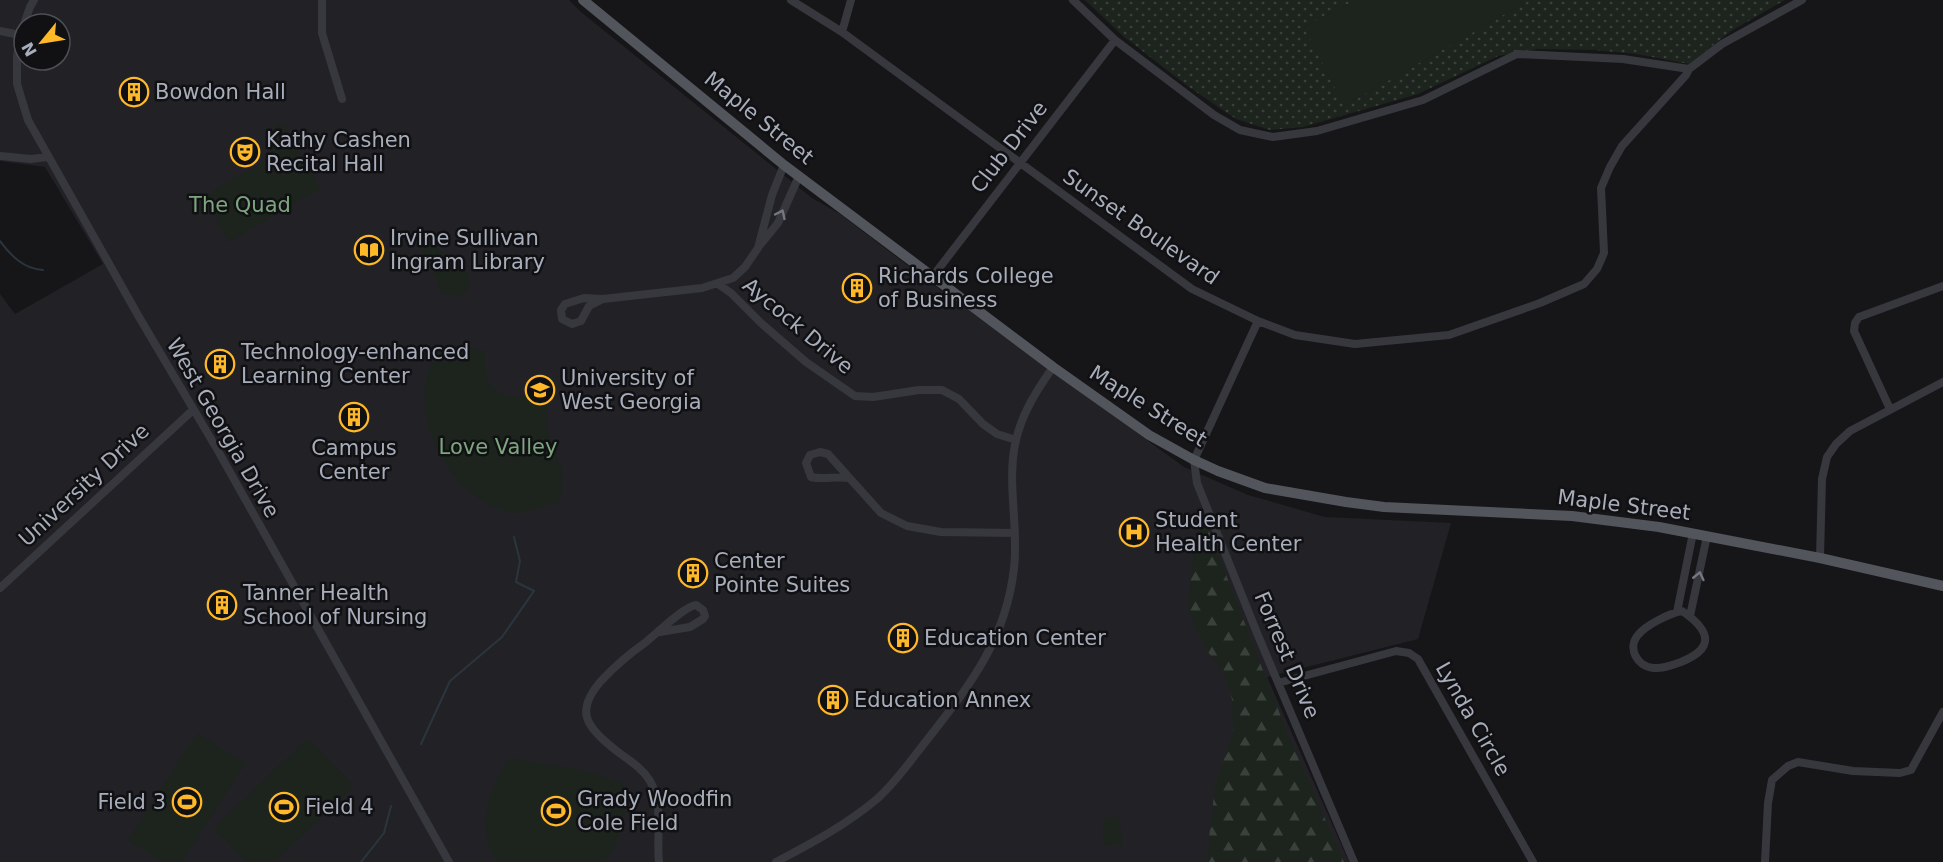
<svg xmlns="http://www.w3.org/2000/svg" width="1943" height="862" font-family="'DejaVu Sans',sans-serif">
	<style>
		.built { fill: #222226; fill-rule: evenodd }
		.grass { fill: url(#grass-dots) }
		.forest { fill: url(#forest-firs) }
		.park { fill: #1c241d }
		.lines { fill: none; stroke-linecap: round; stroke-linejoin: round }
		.stream { stroke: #2b353e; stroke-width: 2 }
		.minor { stroke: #37383e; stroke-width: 8 }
		.major { stroke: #53555d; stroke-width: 10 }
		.oneway { stroke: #757882 }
		.labels { text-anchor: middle; stroke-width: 5; stroke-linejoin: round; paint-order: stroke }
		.poi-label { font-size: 21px; fill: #a7adba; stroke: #111114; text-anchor: start }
		.street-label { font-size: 21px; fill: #a7adba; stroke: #111114 }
		.park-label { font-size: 21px; fill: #7da67f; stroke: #111114 }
	</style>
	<defs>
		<pattern id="grass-dots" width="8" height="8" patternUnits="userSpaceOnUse" patternTransform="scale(1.5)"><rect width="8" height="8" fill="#1c241d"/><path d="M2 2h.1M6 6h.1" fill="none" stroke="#3a413c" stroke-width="1.8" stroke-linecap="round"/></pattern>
		<pattern id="forest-firs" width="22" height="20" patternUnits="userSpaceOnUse" patternTransform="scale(1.5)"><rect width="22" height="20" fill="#1c241d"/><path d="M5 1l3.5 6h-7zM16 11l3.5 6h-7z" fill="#3a413c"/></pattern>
	</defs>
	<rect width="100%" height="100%" fill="#161619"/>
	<path class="built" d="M0 0H569L581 12 812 198 840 214 927 280 1184 467 1248 495 1325 517 1451 523 1418 639 1267 677 1349 862H0V294L15 314 103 264 45 167 0 161ZM24 24H60V60H24Z"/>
	<path class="grass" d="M1085 0H1785L1731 31 1689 64 1637 54 1595 50 1537 49 1498 56 1418 94 1303 127 1270 130 1236 119 1189 87 1123 36Z"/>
	<path class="forest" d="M1204 518 1288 735 1344 862H1208L1209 838 1215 786 1233 731 1232 699 1223 672 1205 648 1188 610 1194 542Z"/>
	<path class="park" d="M1355 0H1530L1344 106 1304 27Z
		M279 124 284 125 320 188 229 242 204 196 272 157 267 134Z
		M413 229 468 274 471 280 464 295 444 294 440 291 437 280 411 230Z
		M446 345 485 350C485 360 483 373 489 382 503 404 531 398 548 384L546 426 562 471 560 502C548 505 522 514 510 513 505 513 498 508 493 506 450 488 420 431 425 385 427 368 435 357 446 345Z
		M197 733 245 764 182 862H162L128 840Z
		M308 738 354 786 274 862H246L214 828Z
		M510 758 582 770 623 783 630 797 618 839 605 862H497C475 827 488 788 510 758Z
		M1120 817 1121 845 1103 846V818Z"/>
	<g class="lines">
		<path class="stream" d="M0 241C11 256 24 269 43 270
			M421 744 450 681 502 637 534 591 516 582 520 561 514 537
			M361 862 384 833 391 806"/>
		<path class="minor" d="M34 0 30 7 20 35 17 57V84L28 120 139 317 217 449 449 862
			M322 0V33L342 99
			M791 0 842 32 1192 289 1258 321 1295 335 1355 344 1449 335 1540 303 1584 284 1597 269 1604 253 1601 188 1610 167 1622 146 1686 75 1689 69
			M1073 0 1115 40 1214 115 1240 130 1273 137 1317 131 1423 100 1517 54 1623 59 1689 69 1722 44 1802 0
			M0 31 20 35
			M842 32 851 0
			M0 156 31 159 47 157
			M760 245 778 223 799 176
			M933 276 1115 40
			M718 284 731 293 761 323 806 362 855 396 873 397 919 390H942L959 399 983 424 997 434 1016 440
			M603 299 589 306 581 321 572 324 562 319 561 310 565 304 584 298 603 299 702 288 733 278 745 267 758 248 772 195 784 165
			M1258 321 1194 460 1197 483 1257 633 1354 862
			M1890 409 1854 331 1855 323 1859 317 1943 286
			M849 478C836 476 823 480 811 477L806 463 810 455 820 452 828 454 881 513 907 526 941 532 1015 533
			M1820 558 1822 479 1827 457 1836 444 1850 431 1943 382
			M0 588 193 410
			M1682 611C1710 630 1716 648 1681 662 1672 665 1664 669 1654 668 1637 667 1627 648 1638 635 1646 625 1670 613 1682 611Z
			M1677 612 1693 533
			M1690 616 1707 536
			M1278 683 1396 651 1409 653 1418 659 1533 862
			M659 862C656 836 664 805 650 781 641 766 626 759 613 748 584 725 576 710 601 681 615 666 629 654 646 642 657 633 685 606 696 605L703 610 705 616 703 619 690 627 660 632
			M776 862C812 843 846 825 877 799 896 782 911 760 927 740 970 685 1006 640 1014 568 1019 526 1006 481 1016 440 1022 413 1037 390 1053 367
			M1765 862 1768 803 1772 780 1788 766 1798 762 1853 771 1900 773 1911 770 1943 712"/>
		<path class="major" d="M583 0 784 165 1053 367 1149 435 1194 460 1218 471 1265 488 1346 502 1384 507 1572 516 1659 527 1820 558 1943 586"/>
	</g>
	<defs><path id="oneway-chevron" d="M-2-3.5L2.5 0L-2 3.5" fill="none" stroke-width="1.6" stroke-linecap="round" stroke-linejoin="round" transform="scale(1.5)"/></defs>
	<g class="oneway">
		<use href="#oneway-chevron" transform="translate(781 214) rotate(-65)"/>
		<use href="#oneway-chevron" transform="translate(1699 576) rotate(-77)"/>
	</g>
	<defs>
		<g id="building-ring" transform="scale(1.5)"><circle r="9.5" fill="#111114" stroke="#ffb828" stroke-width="1.5"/><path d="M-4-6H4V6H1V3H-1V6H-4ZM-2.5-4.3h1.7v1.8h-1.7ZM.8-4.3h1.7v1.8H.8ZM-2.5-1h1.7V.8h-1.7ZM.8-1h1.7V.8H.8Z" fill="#ffb828"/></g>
		<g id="theatre-ring" transform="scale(1.5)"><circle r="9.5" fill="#111114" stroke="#ffb828" stroke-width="1.5"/><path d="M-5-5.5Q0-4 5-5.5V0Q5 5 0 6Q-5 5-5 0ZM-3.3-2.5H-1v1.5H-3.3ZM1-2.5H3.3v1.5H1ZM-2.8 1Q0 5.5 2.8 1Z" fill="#ffb828"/></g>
		<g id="library-ring" transform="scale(1.5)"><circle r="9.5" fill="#111114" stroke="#ffb828" stroke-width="1.5"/><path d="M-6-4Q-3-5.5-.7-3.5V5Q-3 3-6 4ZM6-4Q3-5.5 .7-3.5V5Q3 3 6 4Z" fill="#ffb828"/></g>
		<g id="university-ring" transform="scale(1.5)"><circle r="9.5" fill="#111114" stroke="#ffb828" stroke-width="1.5"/><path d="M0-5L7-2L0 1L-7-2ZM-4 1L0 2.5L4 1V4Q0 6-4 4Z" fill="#ffb828"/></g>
		<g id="hospital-ring" transform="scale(1.5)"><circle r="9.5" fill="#111114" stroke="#ffb828" stroke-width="1.5"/><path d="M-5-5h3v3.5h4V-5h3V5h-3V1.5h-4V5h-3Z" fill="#ffb828"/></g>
		<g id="stadium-ring" transform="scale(1.5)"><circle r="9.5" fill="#111114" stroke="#ffb828" stroke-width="1.5"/><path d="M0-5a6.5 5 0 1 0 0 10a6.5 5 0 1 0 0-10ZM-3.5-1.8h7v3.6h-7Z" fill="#ffb828"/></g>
	</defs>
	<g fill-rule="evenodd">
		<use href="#building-ring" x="134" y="92"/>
		<use href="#theatre-ring" x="245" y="152"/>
		<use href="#library-ring" x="369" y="250"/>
		<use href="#building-ring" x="857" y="288"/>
		<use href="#building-ring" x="220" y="364"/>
		<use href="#university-ring" x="540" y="390"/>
		<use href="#building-ring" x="354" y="417"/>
		<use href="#hospital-ring" x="1134" y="532"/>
		<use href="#building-ring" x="693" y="573"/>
		<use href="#building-ring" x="222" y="605"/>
		<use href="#building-ring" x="903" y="638"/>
		<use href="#building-ring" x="833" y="700"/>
		<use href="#stadium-ring" x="187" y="802"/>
		<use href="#stadium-ring" x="284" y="807"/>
		<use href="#stadium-ring" x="556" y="811"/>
	</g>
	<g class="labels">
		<g class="poi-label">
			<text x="155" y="99">Bowdon Hall</text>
			<text x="266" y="147">Kathy Cashen<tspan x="266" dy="24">Recital Hall</tspan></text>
			<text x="390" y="245">Irvine Sullivan<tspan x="390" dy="24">Ingram Library</tspan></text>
			<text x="878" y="283">Richards College<tspan x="878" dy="24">of Business</tspan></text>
			<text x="241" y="359">Technology-enhanced<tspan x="241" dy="24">Learning Center</tspan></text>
			<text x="561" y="385">University of<tspan x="561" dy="24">West Georgia</tspan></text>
			<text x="354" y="455" text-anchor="middle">Campus<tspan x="354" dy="24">Center</tspan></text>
			<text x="1155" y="527">Student<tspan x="1155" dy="24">Health Center</tspan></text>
			<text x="714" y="568">Center<tspan x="714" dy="24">Pointe Suites</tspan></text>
			<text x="243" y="600">Tanner Health<tspan x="243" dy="24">School of Nursing</tspan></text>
			<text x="924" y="645">Education Center</text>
			<text x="854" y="707">Education Annex</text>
			<text x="577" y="806">Grady Woodfin<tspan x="577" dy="24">Cole Field</tspan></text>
			<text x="166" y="809" text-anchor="end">Field 3</text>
			<text x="305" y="814">Field 4</text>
		</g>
		<g class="street-label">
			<text transform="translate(759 118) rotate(39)" y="7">Maple Street</text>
			<text transform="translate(1009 147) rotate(-52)" y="7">Club Drive</text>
			<text transform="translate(1141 227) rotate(35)" y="7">Sunset Boulevard</text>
			<text transform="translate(798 326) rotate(40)" y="7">Aycock Drive</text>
			<text transform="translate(1148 406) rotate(32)" y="7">Maple Street</text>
			<text transform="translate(223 428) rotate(60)" y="7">West Georgia Drive</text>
			<text transform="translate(84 485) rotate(-43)" y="7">University Drive</text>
			<text transform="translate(1624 505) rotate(7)" y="7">Maple Street</text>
			<text transform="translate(1287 655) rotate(67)" y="7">Forrest Drive</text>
			<text transform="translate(1473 719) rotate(60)" y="7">Lynda Circle</text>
		</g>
		<g class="park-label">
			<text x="240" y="212">The Quad</text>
			<text x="498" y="454">Love Valley</text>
		</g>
	</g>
	<g transform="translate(42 42) rotate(240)"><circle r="28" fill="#111114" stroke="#4d4f56" stroke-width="1.5"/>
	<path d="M0-4.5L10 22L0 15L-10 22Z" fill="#ffb828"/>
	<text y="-9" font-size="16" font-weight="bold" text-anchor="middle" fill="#a7adba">N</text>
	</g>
</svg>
